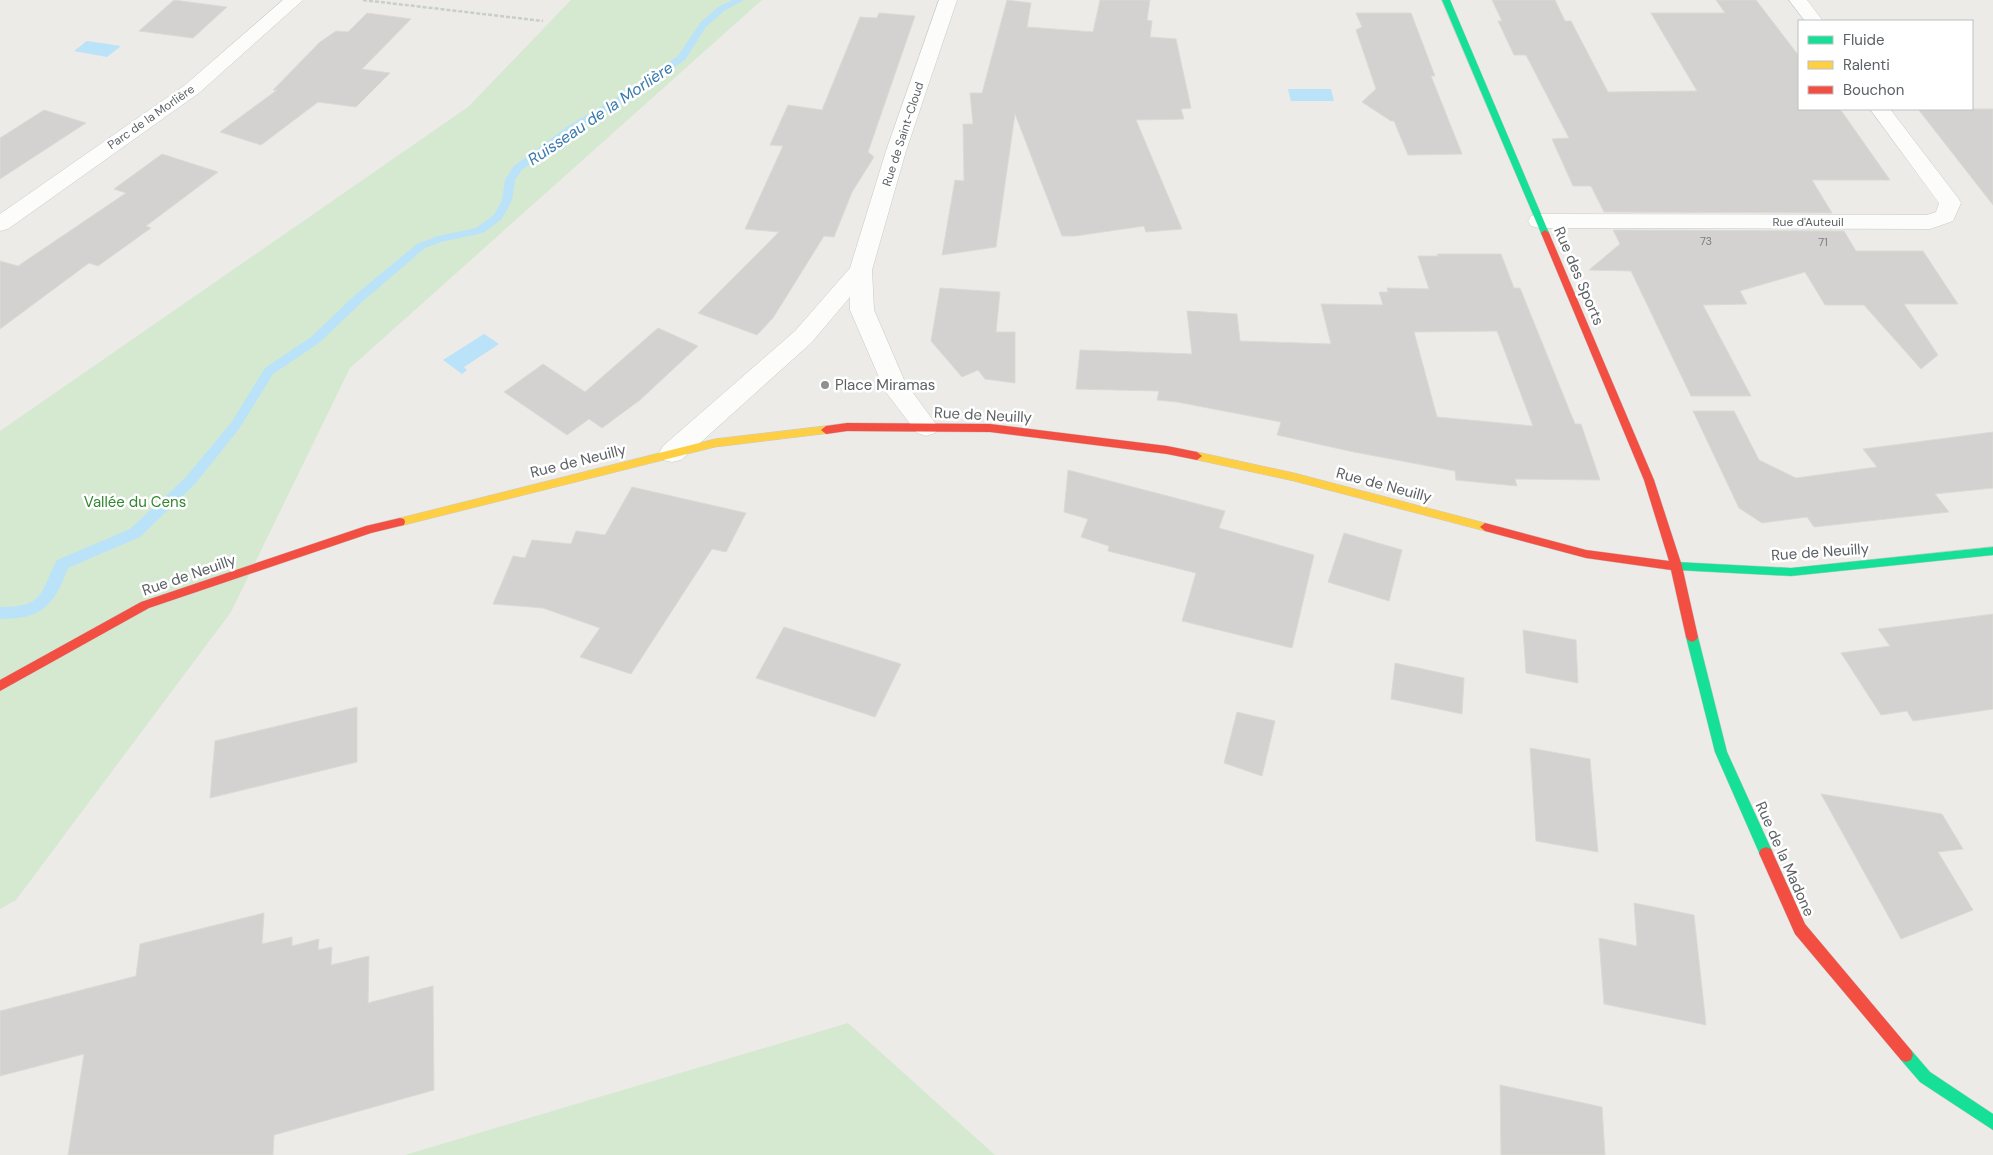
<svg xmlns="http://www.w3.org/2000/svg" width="1993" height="1155" font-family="'DM Sans',sans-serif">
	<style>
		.green { fill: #d5e9d1 }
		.water { fill: #bae2f8 }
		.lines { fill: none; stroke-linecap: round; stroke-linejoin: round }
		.stream { fill: #bae2f8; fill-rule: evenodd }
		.building { fill: #d3d2d0; stroke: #dcdad6; fill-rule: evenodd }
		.street-casing { stroke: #c9c9c9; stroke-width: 1 }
		.fast-casing { stroke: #c8c9c9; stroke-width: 1 }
		.slow-casing { stroke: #c8c9c9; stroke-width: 1 }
		.jam-casing { stroke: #c8c9c9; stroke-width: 1 }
		.path { stroke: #c8ceca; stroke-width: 2.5; stroke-dasharray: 4 2; stroke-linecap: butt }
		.street { fill: #fcfcfb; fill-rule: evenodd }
		.fast { fill: #16e098; fill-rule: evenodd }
		.slow { fill: #ffcf43; fill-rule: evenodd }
		.jam { fill: #f24e42; fill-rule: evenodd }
		.poi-dot { fill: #8e9192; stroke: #fff; stroke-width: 2 }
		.labels { text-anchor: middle; stroke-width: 5; stroke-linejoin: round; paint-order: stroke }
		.far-number-label { font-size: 11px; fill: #7b7e81 }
		.far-street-label { font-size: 12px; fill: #5c6165; stroke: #fff }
		.street-label { font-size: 15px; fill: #5c6165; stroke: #fff }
		.poi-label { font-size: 15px; fill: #5c6165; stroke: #fff; text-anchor: start }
		.park-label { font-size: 15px; fill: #338731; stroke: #fff }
		.water-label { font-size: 16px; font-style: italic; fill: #397aad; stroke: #fff }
	</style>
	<rect width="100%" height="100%" fill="#ecebe7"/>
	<path class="green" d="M571 0H762L350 368 231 612 16 900 0 909V431L468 107Z
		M848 1023 995 1155H405Z"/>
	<path class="water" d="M87 41 121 46 107 57 74 51Z
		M1288 89H1331L1334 101H1291Z
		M484 334 499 344 464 367 467 370 462 374 443 360Z"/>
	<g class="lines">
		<path class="stream" d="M733 0H744L724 11 706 27 685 60 633 96 576 130 522 170 515 180 512 200 502 219 483 233 441 242 425 248 363 301 319 343 273 374 239 429 195 484 140 537 68 568C54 606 42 619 0 619V607C45 607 39 594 57 560L130 529 185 478 231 423 265 368 311 337 355 295 417 244 438 236 476 228 494 215 502 200 505 180 514 166 568 126 627 92 678 56 700 23 718 7Z"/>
	</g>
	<path class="building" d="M174 0 227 7 193 38 139 31Z
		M1007 0 1031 3 1027 27 1093 32 1100 0H1150L1147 20 1152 21 1150 37 1176 39 1191 108 1181 109 1184 119 1136 120 1182 229 1146 232 1144 226 1075 236H1062L1015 114 996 247 942 255 955 180 964 181 963 124H973L970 93H982Z
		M1492 0H1555L1565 21H1571L1608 92 1697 91 1651 13H1725L1716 0H1756L1799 56V109H1840L1890 180H1812L1832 213 1604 212 1591 186H1573L1552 139 1569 138 1526 55H1514L1498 21H1502Z
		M367 13 411 19 362 69 390 73 356 107 318 102 261 145 220 132 277 90H273L320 42 336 31 348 32Z
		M879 13 915 16 868 152 874 157 852 192 834 237 824 236 773 318 757 335 698 313 779 232 745 229 783 146 770 145 788 105 822 110 860 17 877 18Z
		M1356 13H1411L1435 76H1431L1462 154 1408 155 1394 121H1391L1362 102 1376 89 1356 30 1362 27Z
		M1918 109H1993V205Z
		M44 110 86 123 0 179V138Z
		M162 154 218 172 146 226 151 228 98 266 89 263 0 329V261L18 266 126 193 114 189Z
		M1613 230 1844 231 1856 251H1923L1958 304H1904L1938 355 1921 369 1864 305H1825L1805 272 1740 291 1747 304 1703 305 1751 396H1691L1631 271 1589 270 1620 244Z
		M1437 254H1501L1514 288H1520L1575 424H1581L1600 480 1515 479 1517 486 1456 480 1455 471 1354 452 1277 435 1281 422 1177 402 1157 400 1159 391 1076 389 1080 350 1192 354 1187 311 1237 314 1240 341 1331 344 1321 304 1383 305 1379 292H1388L1387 288 1429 289 1418 256H1438ZM1497 331 1533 426 1437 417 1414 332Z
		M940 288 1000 292 996 332H1015V383L985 379 978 370 962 377 931 341Z
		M658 328 698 346 640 400 602 428 589 419 567 435 504 392 543 364 585 392Z
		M1693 411H1734L1759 460 1796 478 1877 467 1863 449 1993 432V488L1935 494 1949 512 1814 527 1807 517 1762 523 1739 508Z
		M1068 470 1225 511 1219 528 1314 555 1292 648 1182 621 1196 573 1108 551 1109 546 1081 537 1088 519 1064 512Z
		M632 487 746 513 726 552 712 549 631 674 580 657 600 628 543 608 493 604 513 556 525 558 532 540 571 544 576 531 605 535Z
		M1344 533 1402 550 1389 601 1328 582Z
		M1993 614V709L1913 721 1907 711 1881 715 1841 653 1890 646 1878 629Z
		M784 627 901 664 875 717 756 678Z
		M1523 630 1576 640 1578 683 1526 673Z
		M1395 663 1464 678 1462 714 1391 699Z
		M357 707V762L210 798 215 741Z
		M1237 712 1275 721 1262 776 1224 763Z
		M1530 748 1590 759 1598 852 1536 841Z
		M1821 794 1942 814 1963 849 1938 852 1973 910 1901 939Z
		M1634 903 1694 915 1706 1025 1604 1004 1599 938 1637 946Z
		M264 913 262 944 292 937V946L319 939 318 950 332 947 331 965 369 956 368 1003 433 986 434 1090 274 1135 273 1155H68L84 1054 0 1076V1011L136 976 140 944Z
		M1500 1085 1602 1107 1605 1155H1501Z"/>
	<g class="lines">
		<g class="street-casing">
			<path id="street" d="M283 0H303L199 93 8 229 0 231V214L185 85Z
				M939 0H957L906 151 872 270 874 310 905 382 938 427 935 433 926 436 917 433 885 391 850 310V297L811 343 681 460 672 462 663 460 659 453 663 446 795 331 850 268 886 151Z
				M1789 0H1807L1823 21H1805Z
				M1870 109H1890L1958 198 1961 203 1953 221 1930 229 1539 228 1531 226 1528 221 1531 216 1539 214 1927 215 1936 212 1939 203Z"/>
		</g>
		<g class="fast-casing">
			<path id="fast" d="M1442 0H1450L1549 233 1548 235H1542L1541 233Z
				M1993 547V555L1791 576 1676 570 1672 569 1670 566 1672 563 1676 562 1791 568Z
				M1692 632 1696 634 1698 637 1727 752 1773 853 1771 857 1766 859 1761 857 1715 752 1686 637 1688 634Z
				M1906 1048 1911 1050 1930 1072 1993 1114V1130L1920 1082 1901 1060 1899 1055 1901 1050Z"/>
		</g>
		<g class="slow-casing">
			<path id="slow" d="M826 426 830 427 831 430 830 433 715 447 400 526 395 522 400 518 715 439Z
				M1197 452 1294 473 1485 523 1490 527 1485 531 1294 481 1193 459 1192 456Z"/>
		</g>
		<g class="jam-casing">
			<path id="jam" d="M1545 230 1549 233 1654 480 1682 566 1698 637 1696 640 1692 642 1688 640 1686 637 1671 570 1586 558 1485 531 1480 527 1485 523 1586 550 1669 561 1644 480 1541 233Z
				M847 423 990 424 1167 446 1197 452 1202 456 1197 460 1167 454 990 432 847 431 826 434 821 430 826 426Z
				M400 518 404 519 405 522 404 525 371 533 149 608 0 691V680L141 602 366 526Z
				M1766 847 1771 849 1805 924 1911 1050 1913 1055 1911 1060 1906 1062 1901 1060 1795 934 1759 853 1761 849Z"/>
		</g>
		<path class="path" d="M363 0 543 21"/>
		<use href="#street" class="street"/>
		<use href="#fast" class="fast"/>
		<use href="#slow" class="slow"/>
		<use href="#jam" class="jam"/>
	</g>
	<circle class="poi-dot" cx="825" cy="385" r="5"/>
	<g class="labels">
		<g class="far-number-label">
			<text x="1706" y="245">73</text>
			<text x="1823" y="246">71</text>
		</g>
		<g class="far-street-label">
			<text transform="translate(151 117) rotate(-35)" y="4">Parc de la Morlière</text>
			<text transform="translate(903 134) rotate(-72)" y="4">Rue de Saint-Cloud</text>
			<text x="1808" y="226">Rue d'Auteuil</text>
		</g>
		<g class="street-label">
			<text transform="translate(1579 276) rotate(67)" y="5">Rue des Sports</text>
			<text transform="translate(983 415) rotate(3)" y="5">Rue de Neuilly</text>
			<text transform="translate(578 461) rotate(-14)" y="5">Rue de Neuilly</text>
			<text transform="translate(1384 485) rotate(15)" y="5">Rue de Neuilly</text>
			<text transform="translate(1820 552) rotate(-4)" y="5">Rue de Neuilly</text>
			<text transform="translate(189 575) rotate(-19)" y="5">Rue de Neuilly</text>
			<text transform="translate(1785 859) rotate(66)" y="5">Rue de la Madone</text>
		</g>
		<g class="poi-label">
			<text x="835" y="390">Place Miramas</text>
		</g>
		<g class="park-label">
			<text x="135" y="507">Vallée du Cens</text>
		</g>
		<g class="water-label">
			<text transform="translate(600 113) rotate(-34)" y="6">Ruisseau de la Morlière</text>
		</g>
	</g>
	<rect x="1798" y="20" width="175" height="90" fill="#ffffff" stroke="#bec0c1"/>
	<rect x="1808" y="36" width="25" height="8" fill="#16e098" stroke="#bec0c1"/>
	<text x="1843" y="45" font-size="15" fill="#5c6165">Fluide</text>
	<rect x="1808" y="61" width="25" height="8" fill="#ffcf43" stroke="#bec0c1"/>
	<text x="1843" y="70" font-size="15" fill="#5c6165">Ralenti</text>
	<rect x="1808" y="86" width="25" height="8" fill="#f24e42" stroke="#bec0c1"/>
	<text x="1843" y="95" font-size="15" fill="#5c6165">Bouchon</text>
</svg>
